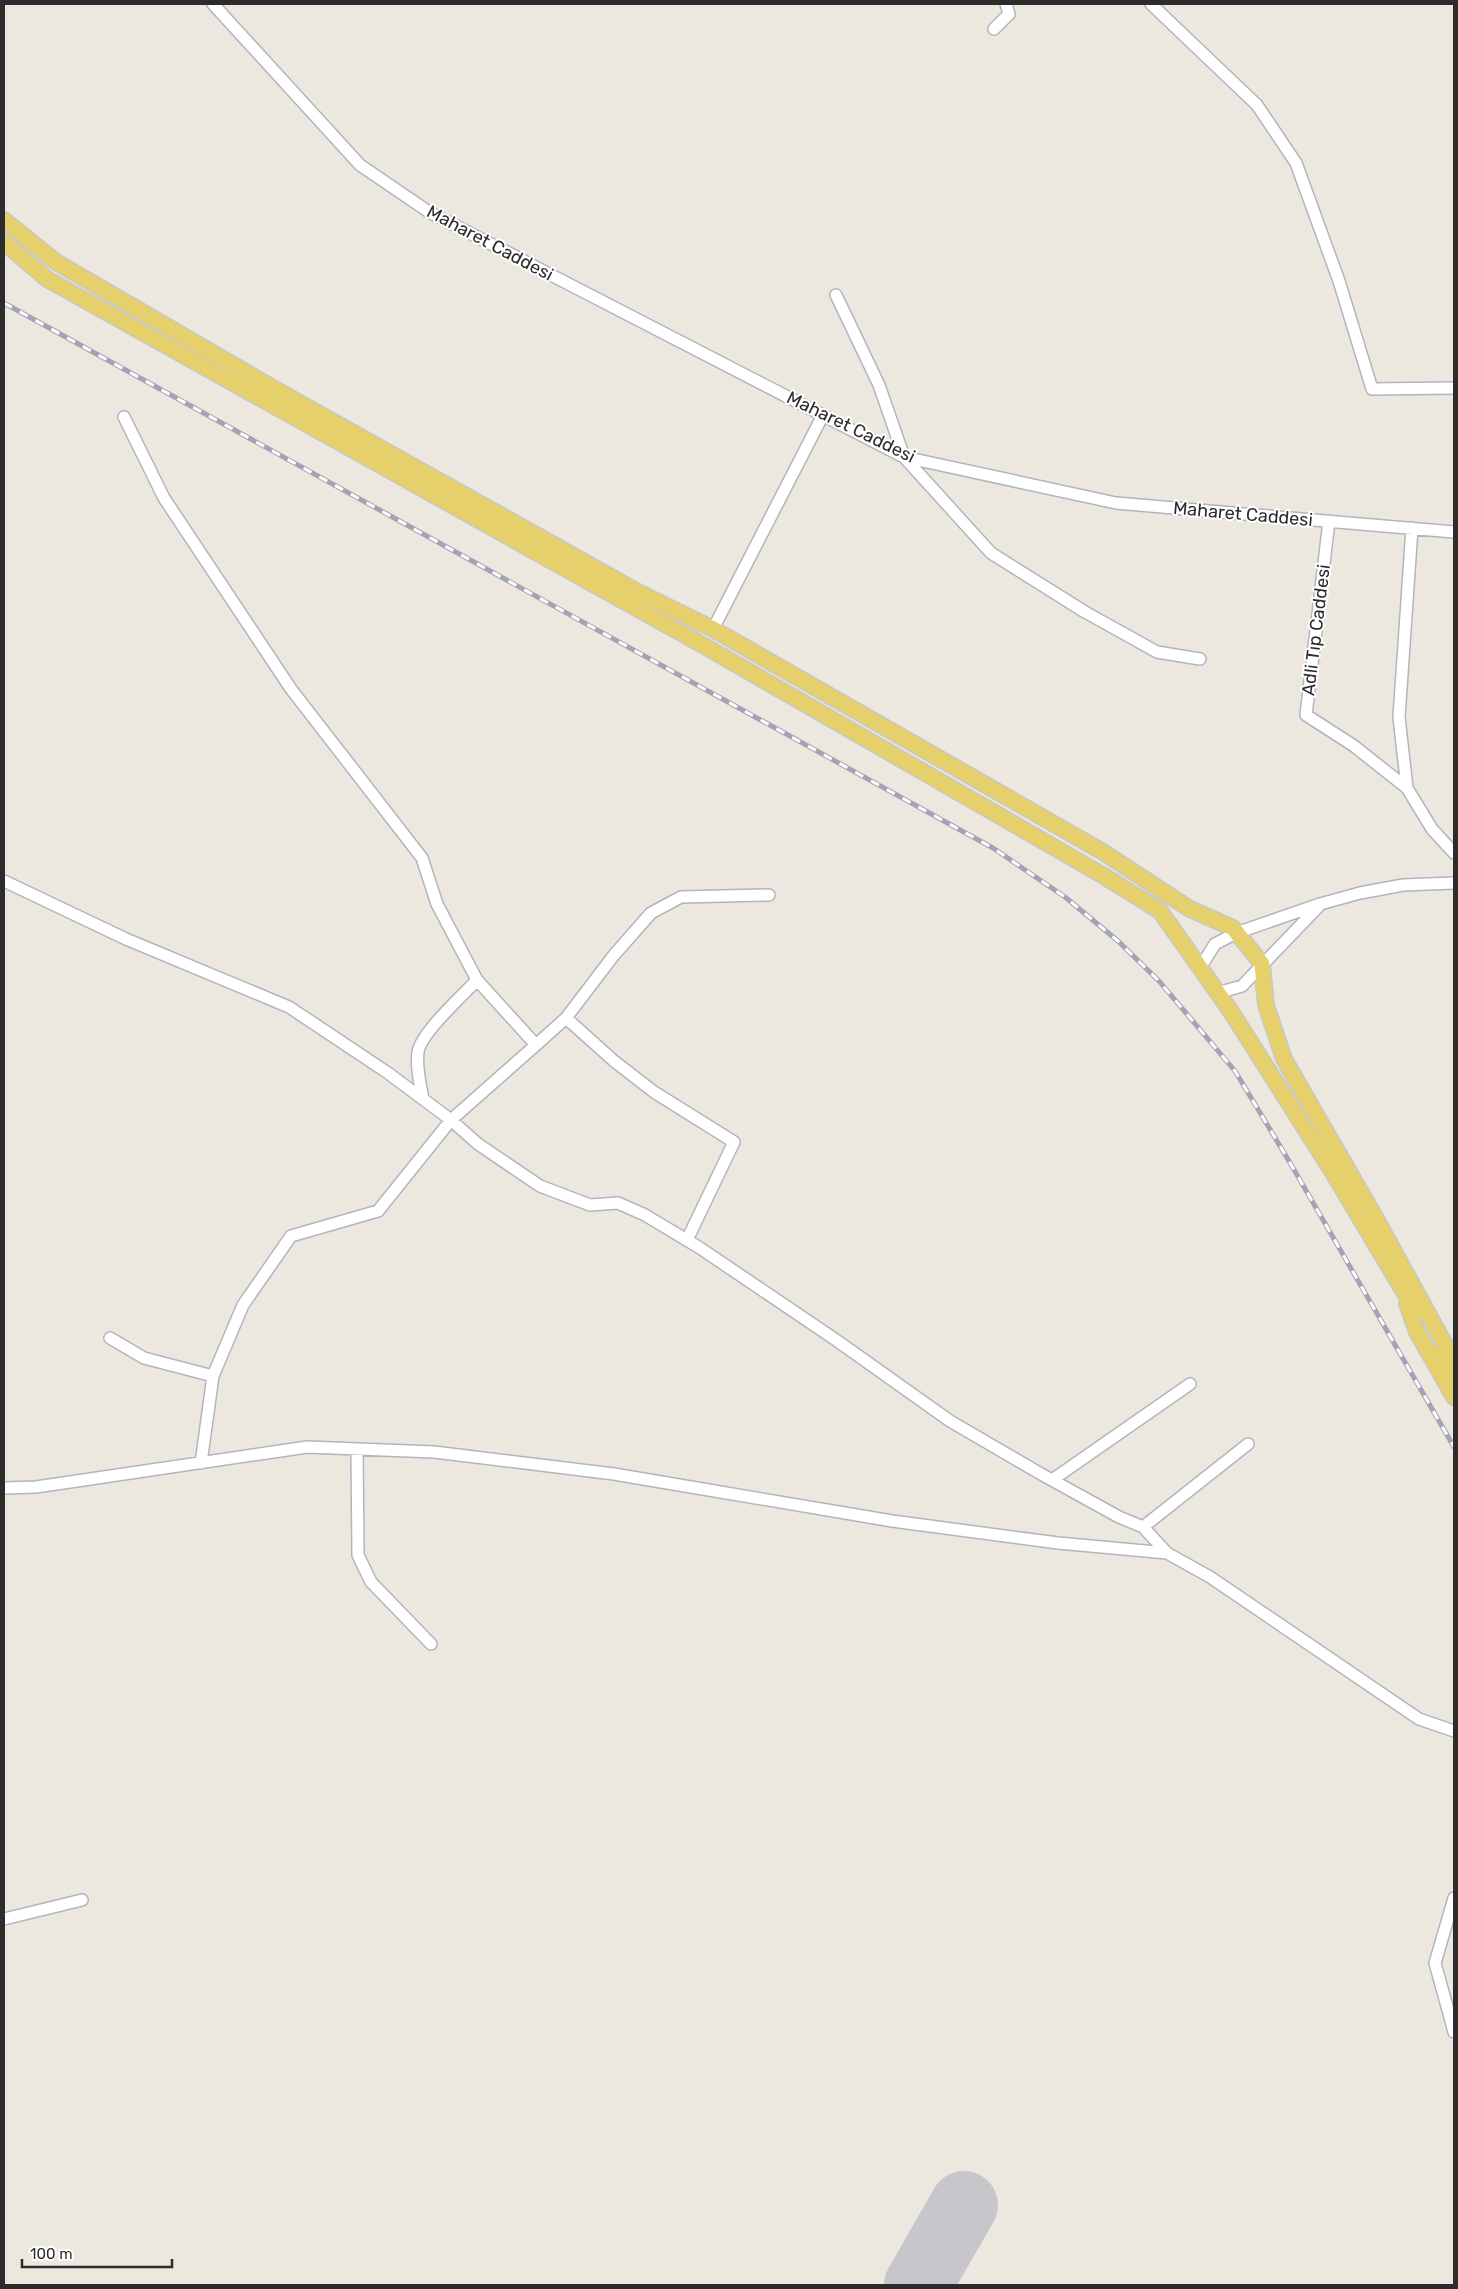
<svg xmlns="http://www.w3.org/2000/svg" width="1458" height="2289" font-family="Rubik,sans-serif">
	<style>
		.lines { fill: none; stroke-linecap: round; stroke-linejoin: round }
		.taxiway { stroke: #c7c6ca; stroke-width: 28 }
		.runway { stroke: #c7c6ca; stroke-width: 68 }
		.minor-casing { stroke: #b3b5be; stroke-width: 14 }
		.major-casing { stroke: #c8c8c8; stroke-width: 18 }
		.minor { stroke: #fff; stroke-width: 11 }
		.major { stroke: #e6d06b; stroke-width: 15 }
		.rail-casing { stroke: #a2a4b4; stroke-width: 5 }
		.rail { stroke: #fff; stroke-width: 3; stroke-dasharray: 9; stroke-linecap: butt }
		.labels { text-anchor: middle; stroke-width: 4; stroke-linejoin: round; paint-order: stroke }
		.street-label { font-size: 18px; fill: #2c2c2c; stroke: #fff }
	</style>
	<rect width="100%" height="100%" fill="#ece8df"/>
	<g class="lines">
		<path class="taxiway" d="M935 2256 938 2285"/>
		<path class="runway" d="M918 2285 964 2205"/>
		<g class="minor-casing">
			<path id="minor" d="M213 4 360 165 429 212 904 457 1116 503 1454 532
				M1151 4 1257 105 1296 163 1339 281 1372 389 1454 388
				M994 29 1009 14 1006 4
				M836 295 879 385 904 457 991 553 1085 612 1157 652 1200 659
				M124 417 164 498 291 689 422 858 437 904 477 980 536 1045 451 1120 378 1211 291 1236 243 1305 213 1376 201 1463
				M1329 521 1306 715 1354 746 1407 788 1432 829 1454 853
				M713 629 823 415
				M1407 788 1399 717 1412 528
				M4 881 126 939 289 1007 388 1073 451 1120 478 1144 540 1186 590 1205 618 1203 645 1215 700 1248 836 1340 950 1421 1041 1474 1119 1517 1143 1527 1167 1553
				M1200 968 1215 944 1236 933 1320 904 1360 893 1403 885 1454 883
				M1217 993 1242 986 1319 906
				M566 1018 614 955 651 913 681 897 769 895
				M536 1045 566 1018 614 1061 654 1092 734 1142 687 1240
				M423 1099C420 1084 416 1067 418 1052 421 1033 462 996 477 980
				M110 1338 144 1358 213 1376
				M357 1449 358 1555 371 1582 431 1644
				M1052 1480 1190 1384
				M4 1488 36 1487 307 1447 434 1452 614 1474 892 1521 1058 1543 1167 1553 1210 1577 1419 1719 1454 1731
				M1143 1527 1248 1444
				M1454 1898 1435 1963 1454 2032
				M4 1919 82 1900"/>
		</g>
		<g class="major-casing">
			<path id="major" d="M4 220 56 262 271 387 638 592 713 629 1103 852 1190 909 1233 928 1262 964 1266 1005 1284 1059 1375 1217 1454 1361
				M4 242 47 279 708 648 1104 876 1160 911 1230 1010 1332 1171 1416 1312
				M1407 1304 1417 1332 1454 1397
				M1440 1354 1454 1377"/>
		</g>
		<use href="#minor" class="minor"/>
		<use href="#major" class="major"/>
		<g class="rail-casing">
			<path id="rail" d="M4 303 993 848 1065 897 1118 941 1159 981 1235 1071 1289 1161 1454 1447"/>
		</g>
		<use href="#rail" class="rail"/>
	</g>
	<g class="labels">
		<g class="street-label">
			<text transform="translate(490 243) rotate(28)" y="6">Maharet Caddesi</text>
			<text transform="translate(851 427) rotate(26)" y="6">Maharet Caddesi</text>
			<text transform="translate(1243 514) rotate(5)" y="6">Maharet Caddesi</text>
			<text transform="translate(1316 630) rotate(-83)" y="6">Adli Tıp Caddesi</text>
		</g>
	</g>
	<rect width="1458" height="2289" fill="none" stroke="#2c2c2c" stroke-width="10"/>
	<path d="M22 2259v8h150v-8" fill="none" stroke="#2c2c2c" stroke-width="2.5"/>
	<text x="30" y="2259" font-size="15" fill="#2c2c2c" stroke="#ffffff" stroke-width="4" paint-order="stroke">100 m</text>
</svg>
